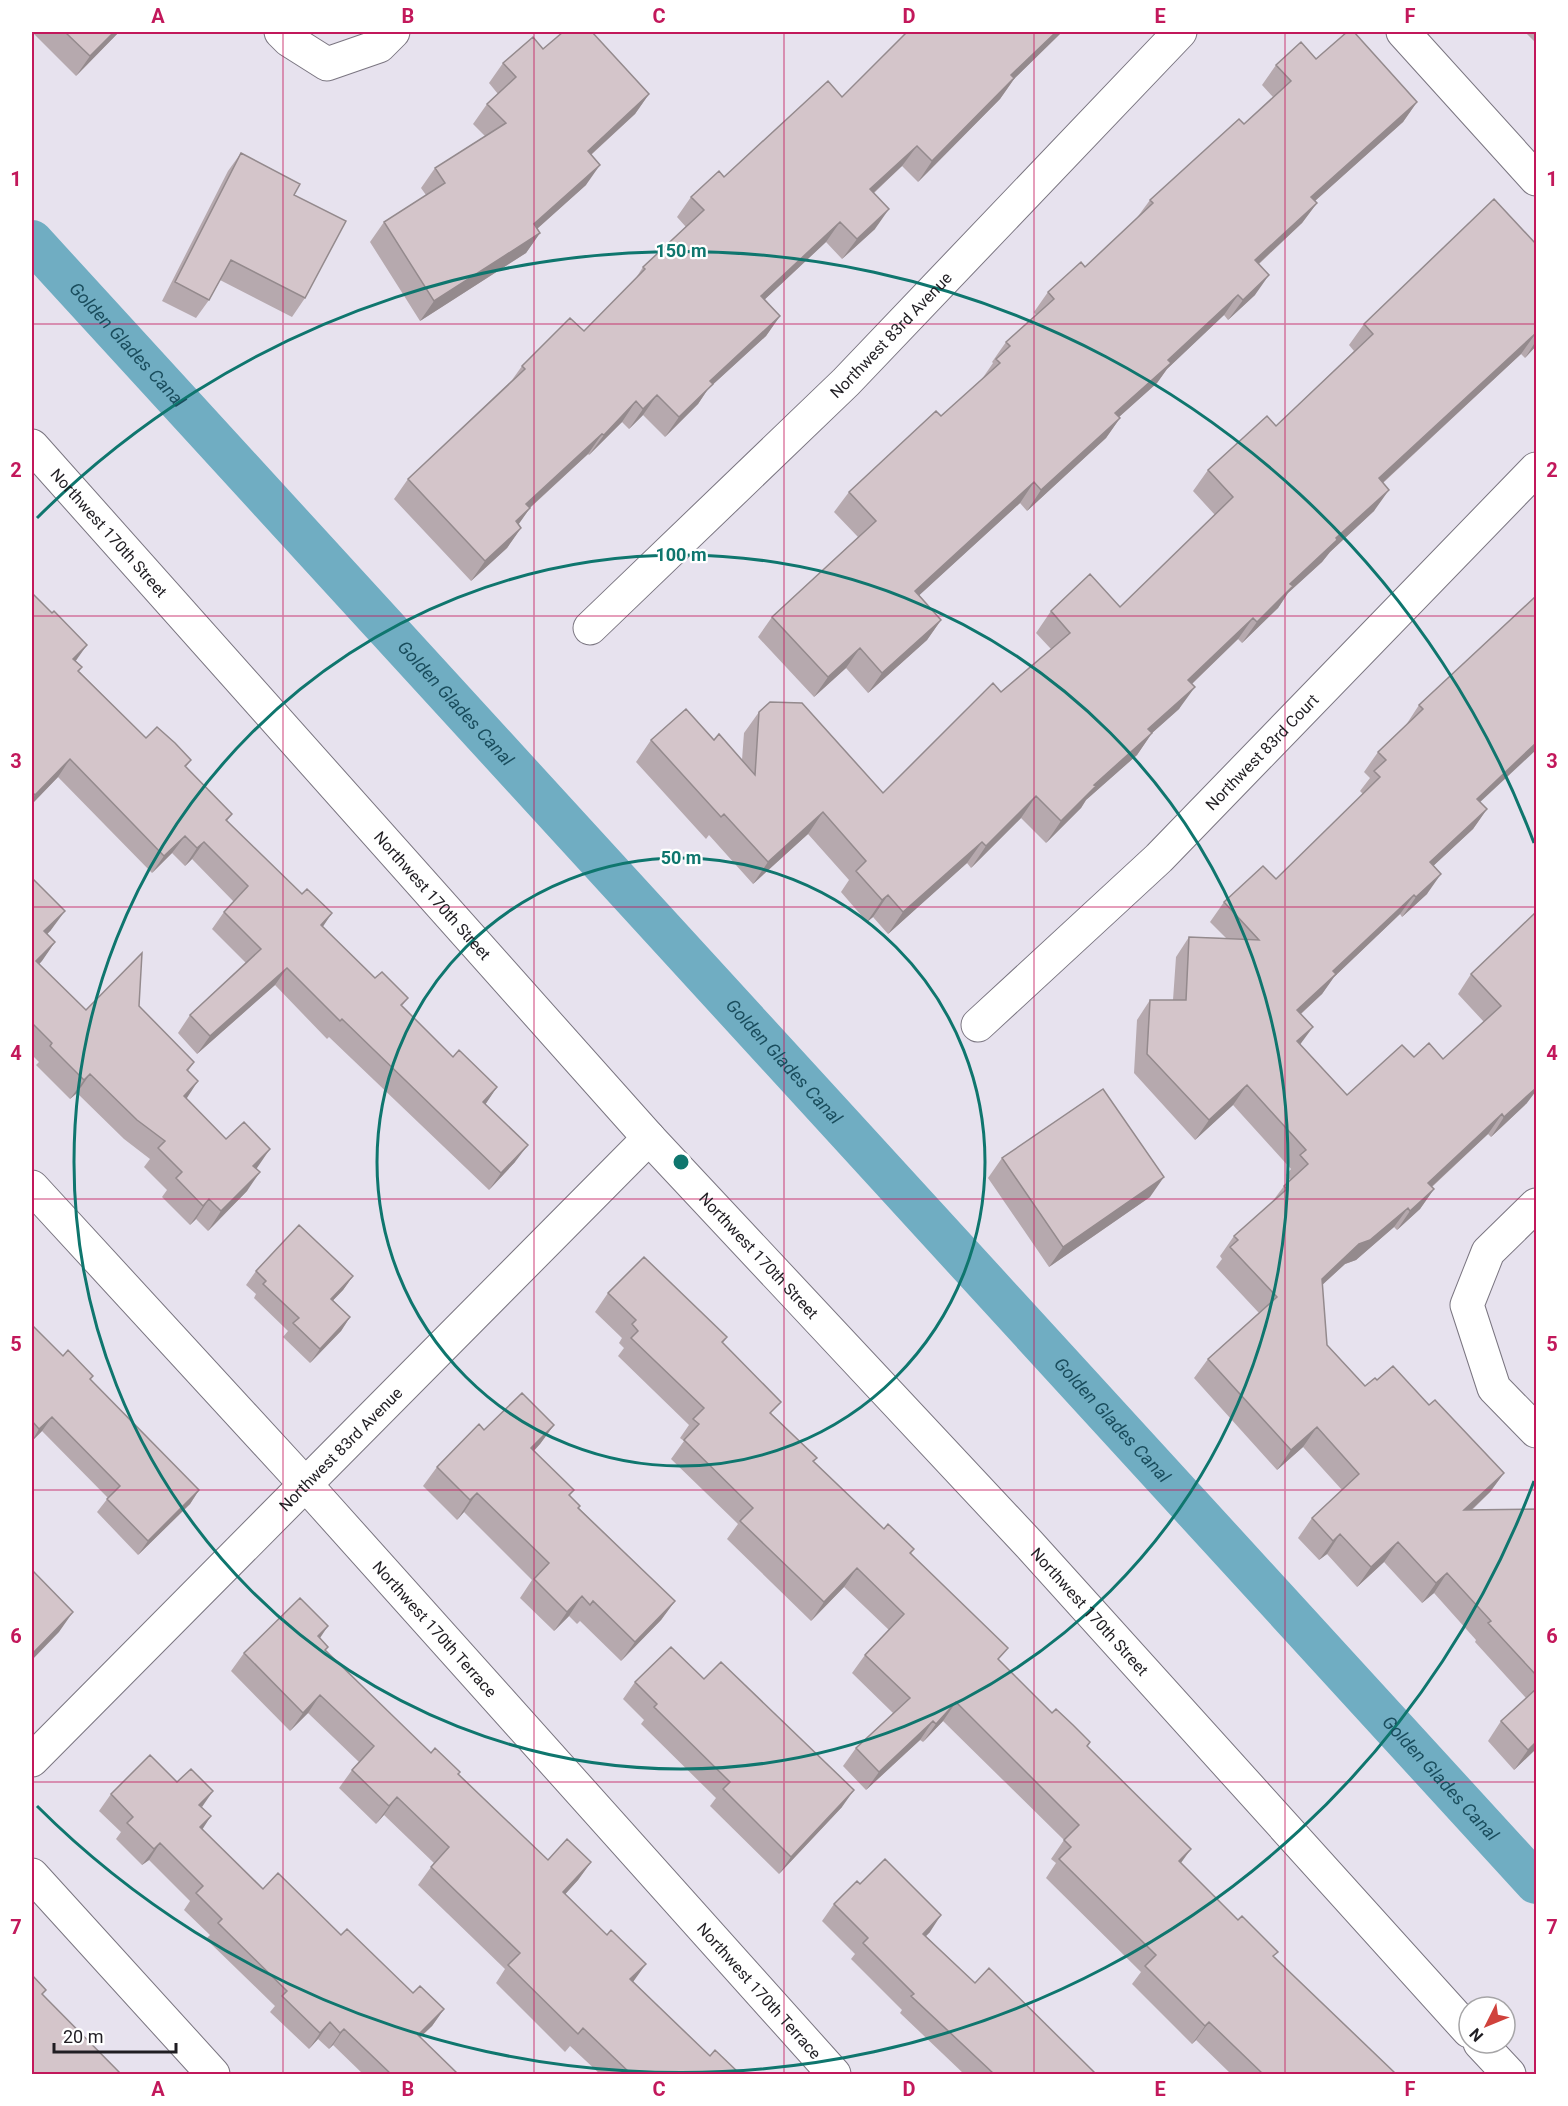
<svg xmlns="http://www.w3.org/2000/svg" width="1568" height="2106" font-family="Roboto,sans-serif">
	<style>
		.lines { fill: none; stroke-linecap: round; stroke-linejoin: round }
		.canal { stroke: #70adc2; stroke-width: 42 }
		.street-casing { stroke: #7a7580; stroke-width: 35 }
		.secondary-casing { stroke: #7a7580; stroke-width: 35 }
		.street { stroke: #fff; stroke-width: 33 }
		.secondary { stroke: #fff; stroke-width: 33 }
		.wall { fill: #b6a9ae }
		.shaded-wall { fill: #948a8d }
		.building { fill: #d4c5ca; stroke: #948a8d; stroke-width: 1.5 }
		.grid { fill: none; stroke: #c2185b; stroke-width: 1.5; stroke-opacity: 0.55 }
		.ring { fill: none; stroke: #0f766e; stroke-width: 3 }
		.labels { text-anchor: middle; stroke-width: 4.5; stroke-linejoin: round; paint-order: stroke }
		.street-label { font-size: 16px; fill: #201e23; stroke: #fff }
		.water-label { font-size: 18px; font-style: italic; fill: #1a4d5d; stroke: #fff }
		.centre { fill: #0f766e; stroke: #fff; stroke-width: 3 }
		.ring-label { font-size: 18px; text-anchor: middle; font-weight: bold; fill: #0f766e; stroke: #fff; stroke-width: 4.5; stroke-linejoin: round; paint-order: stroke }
		.neatline { fill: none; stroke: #c2185b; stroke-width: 2 }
		.grid-label { font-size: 20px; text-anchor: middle; font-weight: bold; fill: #c2185b }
	</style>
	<rect width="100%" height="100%" fill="#e7e2ee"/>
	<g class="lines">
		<path class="canal" id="s1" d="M32 241 1536 1883"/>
		<g class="street-casing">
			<g id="street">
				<path d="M281 32 289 40 327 64 379 46 393 32"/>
				<path d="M1403 32 1536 179"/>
				<path id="s2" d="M590 628 846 382 1180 32"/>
				<path id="s3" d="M978 1025 1159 858 1536 469"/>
				<path id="s4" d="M32 1187 306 1485 834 2074"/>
				<path d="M1536 1205 1488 1252 1467 1305 1494 1388 1536 1431"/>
				<path id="s5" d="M32 1760 649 1138"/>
				<path d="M32 1875 213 2074"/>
			</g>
		</g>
		<g class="secondary-casing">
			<g id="secondary">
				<path id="s6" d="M32 446 649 1138 1028 1543 1469 2031"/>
				<path d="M1480 2043 1509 2074"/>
			</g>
		</g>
		<use href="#street" class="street"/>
		<use href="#secondary" class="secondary"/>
	</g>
	<path class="wall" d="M32 32H119L76 76Z
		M907 32H1062L1014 79 1000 99 918 182 902 166 874 193 875 229 842 259 826 242 765 299 780 316 766 336 708 389 698 404 665 437 643 415 629 429 622 422 589 455 588 454 530 508 518 524 521 528 507 548 471 581 394 499 408 479 512 380 522 366 584 331 634 281 643 267 686 227 677 217 691 197 724 177 842 97Z
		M1525 32H1536V43Z
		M543 49 649 94 635 114 591 155 586 185 537 229 540 233 526 253 420 321 370 242 384 222 426 195 421 188 435 168 485 136 473 124 487 104 498 94 489 83 503 63Z
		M1316 59 1417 102 1403 122 1315 201 1317 203 1302 223 1259 264 1255 295 1228 320 1224 315 1167 369 1157 383 1119 417 1120 418 1106 438 1027 511 1020 503 919 595 941 620 927 640 868 693 846 668 814 697 758 637 772 617 858 537 834 512 849 492 941 416 982 379 993 363 992 362 1006 342 1036 315 1034 312 1048 292 1085 267 1136 219 1150 200 1244 124 1273 97 1262 85 1276 65Z
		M241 153 294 195 305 298 292 317 220 280 209 300 196 318 162 301 228 171Z
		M1536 244V346L1525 358 1521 354 1383 483 1374 511 1330 552 1322 562 1288 593 1278 608 1242 643 1238 639 1192 684 1179 709 1152 733 1137 755 1086 800 1081 808 1046 843 1021 818 971 868 967 863 888 934 873 917 867 922 841 892 849 880 808 834 753 884 709 835 706 839 636 762 651 740H714L742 760 744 733 759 712 883 793 1051 649 1036 633 1051 611 1120 607 1215 515 1193 491 1208 470 1276 426 1354 351 1349 345 1364 324Z
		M32 593 76 661 82 667 79 671 146 738 191 760 186 767 232 814 227 821 323 927 375 978 408 998 402 1006 453 1057 497 1087 485 1104 515 1162 489 1190 329 1037 327 1039 275 985 197 1054 178 1033 190 1015 246 963 212 929 224 912 234 902 192 859 185 866 172 853 152 873 58 777 32 804Z
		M1536 596 1480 802 1487 809 1473 829 1433 866 1427 894 1402 917 1400 914 1334 977 1322 994 1301 1014 1300 1045 1347 1095 1414 1057 1443 1059 1484 1022 1458 994 1471 974 1536 912 1527 1103 1491 1137 1488 1134 1432 1187 1434 1189 1420 1209 1397 1230 1394 1227 1356 1260 1345 1264 1322 1285 1327 1345 1365 1386 1377 1380 1429 1405 1504 1473 1490 1492 1472 1510 1536 1509V1749L1514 1770 1488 1741 1501 1721 1526 1698 1475 1642 1476 1640 1434 1593 1422 1603 1384 1562 1357 1587 1327 1554 1319 1560 1298 1538 1312 1518 1342 1490 1303 1447 1277 1470 1194 1378 1208 1359 1259 1313 1216 1267 1222 1259 1220 1256 1234 1236 1272 1202 1284 1186 1290 1180 1286 1175 1291 1169 1233 1105 1195 1140 1134 1073 1137 1020 1150 1000H1173L1176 957 1189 937 1226 938 1210 922 1224 902 1276 879 1363 794 1360 791 1370 778 1364 772 1378 752 1406 725 1419 705Z
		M32 878 51 930 47 934 55 942 39 964 86 1010 139 1006 194 1062 188 1071 186 1099 256 1169 247 1191 208 1231 196 1219 190 1225 162 1197 167 1190 144 1167 150 1159 124 1139 77 1093 70 1099 36 1065 39 1062 32 1055Z
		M1002 1158 1150 1197 1049 1267 988 1178Z
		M256 1271 353 1276 343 1290 333 1300 350 1317 341 1331 310 1363 283 1337 288 1331 254 1298 256 1294 246 1285Z
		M608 1293 727 1337 723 1343 772 1414 817 1458 814 1462 884 1529 914 1549 911 1553 1000 1661 1052 1713 1087 1746 1181 1863 1274 1957 1394 2074H1231L1196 2040 1192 2044 1132 1984 1141 1972 1046 1878 1056 1863 1051 1859 1064 1840 943 1721 923 1742 920 1740 866 1790 843 1766 856 1748 893 1713 852 1673 865 1655 889 1630 844 1587 811 1621 727 1539 738 1524 671 1459 684 1441 680 1438 689 1425 618 1356 624 1348 619 1343 622 1338 595 1312Z
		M32 1325 63 1356 90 1380 199 1490 190 1504 138 1555 97 1512 108 1498 42 1431 32 1441Z
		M554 1425 540 1444 534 1451 574 1490 570 1495 579 1508 675 1601 661 1620 621 1661 580 1621 577 1624 569 1616 554 1631 520 1598 532 1580 464 1512 457 1520 423 1486 437 1467 484 1430Z
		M320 1638 325 1651 431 1753 459 1775 548 1860 591 1862 578 1880 565 1894 633 1982 710 2056 740 2074H600L570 2046 565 2052 496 1983 505 1969 418 1885 434 1863 384 1815 376 1824 339 1788 352 1770 359 1762 308 1713 290 1731 231 1671 244 1653Z
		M704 1679 842 1807 779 1874 710 1806 716 1798 641 1724 644 1720 623 1699 635 1682Z
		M177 1782 202 1807V1829L263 1889 341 1935 413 1993 444 2009 432 2026 420 2037 458 2074H363L333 2045 329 2049 318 2039 309 2049 270 2012 275 2006 206 1939 210 1935 184 1910 190 1901 149 1860 142 1865 116 1839 121 1832 99 1811 111 1794Z
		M834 1904 930 1932 926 1936 975 1983 1096 2074H964L900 2013 902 2010 851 1959 855 1954 822 1921Z"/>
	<path class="shaded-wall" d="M114 32H119L76 76 90 56Z
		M1056 32H1062L1014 79 1000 99 918 182 932 161 1011 75Z
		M649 94 635 114 573 171 588 151Z
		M1417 102 1403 122 1297 217 1311 197Z
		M917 146 902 166 856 209 870 189Z
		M600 165 586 185 520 244 534 224Z
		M1317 203 1302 223 1241 280 1255 260Z
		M889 209 875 229 842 259 857 239Z
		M840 222 826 242 747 316 761 296Z
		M540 233 526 253 420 321 434 301Z
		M1269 275 1255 295 1228 320 1243 300Z
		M1238 295 1224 315 1167 369 1157 383 1101 433 1115 413 1168 360Z
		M780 316 766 336 708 389 698 404 665 437 679 417 710 381Z
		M1536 333 1521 354 1364 500 1379 478Z
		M1536 341V346L1525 358Z
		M657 395 643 415 629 429 643 409Z
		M636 401 622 422 589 455 604 435Z
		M1120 418 1106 438 1027 511 1041 490Z
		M602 434 588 454 512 524 526 504Z
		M1034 482 1020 503 901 612 915 591Z
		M1389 490 1374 511 1330 552 1322 562 1288 593 1278 608 1242 643 1257 622 1290 584 1336 538Z
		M530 508 516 528V521Z
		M521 528 507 548 471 581 485 561Z
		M1253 618 1238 639 1173 702 1188 680Z
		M941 620 927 640 868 693 882 673Z
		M87 645 75 662 73 659Z
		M860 648 846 668 814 697 828 677Z
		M1195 687 1179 709 1133 750 1148 729Z
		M1152 733 1137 755 1086 800 1081 808 1046 843 1061 821 1094 785Z
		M1536 743V750L1463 818 1477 799Z
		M70 759 58 777 32 804V800L35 795Z
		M1036 796 1021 818 971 868 986 846Z
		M1487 809 1473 829 1416 882 1430 862Z
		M823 812 808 834 753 884 768 862Z
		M185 836 172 853 152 873 164 856Z
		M204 842 192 859 185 866 197 848Z
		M982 842 967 863 888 934 903 912Z
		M1441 874 1427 894 1402 917 1416 897Z
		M888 895 873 917 867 922 882 900Z
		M1414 895 1400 914 1334 977 1322 994 1283 1030 1297 1010 1333 971Z
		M65 911 51 930 32 950 44 931Z
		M332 913 320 931 321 925Z
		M55 942 42 961 32 972 36 961Z
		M287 968 275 985 197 1054 210 1036Z
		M1313 1027 1299 1046 1297 1041Z
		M90 1074 77 1093 70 1099 84 1080Z
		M198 1081 185 1101 184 1096Z
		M1247 1085 1233 1105 1195 1140 1209 1120Z
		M497 1087 485 1105 483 1102Z
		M1536 1088V1091L1527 1103 1491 1137 1504 1117Z
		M1502 1114 1488 1134 1414 1203 1428 1183Z
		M528 1145 515 1162 489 1190 501 1173Z
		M270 1149 257 1168 240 1185 253 1166Z
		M260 1172 247 1191 208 1231 221 1211Z
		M1164 1177 1150 1197 1049 1267 1063 1247Z
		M1434 1189 1420 1209 1397 1230 1410 1211Z
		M209 1199 196 1219 190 1225 203 1206Z
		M1408 1208 1394 1227 1356 1260 1345 1264 1308 1298 1322 1279 1359 1244Z
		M353 1276 343 1290 322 1312 331 1299Z
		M350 1317 341 1331 310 1363 320 1349Z
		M52 1417 42 1431 32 1441 39 1429Z
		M554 1425 540 1444 518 1467 531 1448Z
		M1317 1427 1303 1447 1277 1470 1291 1450Z
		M1504 1473 1490 1492 1450 1530 1464 1510Z
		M199 1490 190 1504 138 1555 148 1541Z
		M477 1493 464 1512 457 1520 470 1500Z
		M1340 1534 1327 1554 1319 1560 1333 1541Z
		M1398 1542 1384 1562 1357 1587 1371 1567Z
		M857 1568 844 1587 811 1621 824 1602Z
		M1447 1573 1434 1593 1422 1603 1436 1583Z
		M582 1596 569 1616 554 1631 567 1612Z
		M675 1601 661 1620 621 1661 635 1642Z
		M73 1612 59 1632 32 1660V1654Z
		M328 1626 316 1644 318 1636Z
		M320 1695 308 1713 290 1731 303 1713Z
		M956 1702 943 1721 923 1742 936 1724Z
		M933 1721 920 1740 866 1790 879 1772Z
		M1536 1742V1749L1514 1770 1528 1750Z
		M854 1790 842 1807 779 1874 791 1857Z
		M213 1791 202 1807 199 1805Z
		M397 1797 384 1815 376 1824 389 1806Z
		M211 1816 200 1833V1827Z
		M160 1843 149 1860 142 1865 154 1849Z
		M1191 1849 1178 1867 1179 1861Z
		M591 1862 578 1880 551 1910 563 1892Z
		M941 1915 930 1932 911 1951 923 1934Z
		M646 1964 633 1982 630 1979Z
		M444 2009 432 2026 406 2051 418 2035Z
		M330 2022 318 2039 309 2049 320 2033Z
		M1209 2022 1196 2040 1192 2044 1205 2026Z
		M344 2029 333 2045 329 2049 340 2033Z"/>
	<path class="building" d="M65 32H114L90 56Z
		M563 32H592L649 94 588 151 600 165 534 224 540 233 434 301 384 222 445 183 435 168 506 123 487 104 516 77 503 63 533 37 543 49Z
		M907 32H1056L1011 75 1014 78 932 161 917 146 870 189 889 209 857 239 840 222 761 296 780 316 710 381 713 384 679 417 657 395 643 409 636 401 604 435 602 434 526 504 530 508 516 521 521 528 485 561 408 479 525 369 522 366 570 318 584 331 645 269 643 267 704 210 691 197 719 171 724 177 828 81 842 97Z
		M1347 32H1354L1417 102 1311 197 1317 203 1255 260 1269 275 1243 300 1238 295 1168 360 1171 363 1115 413 1120 418 1041 490 1034 482 915 591 941 620 882 673 860 648 828 677 772 617 876 521 849 492 936 411 941 416 1000 363 996 359 1010 346 1006 342 1054 299 1048 292 1081 262 1085 267 1153 203 1150 200 1239 119 1244 124 1291 81 1276 65 1301 42 1316 59Z
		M241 153 300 184 294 195 346 221 305 298 231 260 209 300 175 282Z
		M1494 199 1536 244V333L1379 478 1389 490 1336 538 1337 540 1290 584 1293 586 1257 622 1253 618 1188 680 1195 687 1148 729 1152 733 1094 785 1096 786 1061 821 1036 796 986 846 982 842 903 912 888 895 882 900 856 871 866 861 823 812 768 862 724 814 721 817 651 740 686 709 714 740 719 734 755 775 759 712 770 702 802 703 883 793 993 683 1001 692 1070 633 1051 611 1090 574 1120 607 1233 497 1208 470 1267 416 1276 426 1373 334 1364 324Z
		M32 593 52 613 54 611 87 645 73 659 82 667 78 671 146 738 157 727 175 743 191 760 185 766 232 814 226 820 302 894 307 889 332 913 321 925 375 978 382 972 408 998 401 1005 453 1057 459 1050 497 1087 483 1102 528 1145 501 1173 342 1019 340 1021 287 968 210 1036 190 1015 261 949 224 912 248 886 204 842 197 848 185 836 164 856 70 759 35 795 32 792Z
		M1536 596V743L1477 799 1487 809 1430 862 1441 874 1416 897 1414 895 1333 971 1336 974 1297 1010 1313 1027 1297 1041 1347 1095 1402 1045 1414 1057 1429 1043 1443 1059 1501 1006 1471 974 1536 912V1088L1504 1117 1502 1114 1428 1183 1434 1189 1410 1211 1408 1208 1370 1240 1359 1244 1322 1279 1327 1345 1365 1386 1375 1378 1377 1380 1393 1366 1429 1405 1435 1400 1504 1473 1464 1510 1536 1509V1675L1488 1623 1491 1621 1447 1573 1436 1583 1398 1542 1371 1567 1340 1534 1333 1541 1312 1518 1359 1474 1317 1427 1291 1450 1208 1359 1277 1297 1230 1247 1238 1240 1234 1236 1287 1189 1284 1186 1308 1164 1300 1155 1306 1150 1247 1085 1209 1120 1147 1054 1150 1000H1186L1189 937 1259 940 1224 902 1263 866 1276 879 1380 777 1374 771 1386 760 1378 752 1423 709 1419 705Z
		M32 878 65 911 44 931 55 942 36 961 86 1010 142 953 139 1006 194 1062 187 1070 198 1081 184 1096 226 1139 244 1122 270 1149 253 1166 260 1172 221 1211 209 1199 203 1206 176 1178 182 1172 158 1148 165 1141 137 1120 90 1074 84 1080 50 1046 52 1043 32 1023Z
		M1103 1089 1164 1177 1063 1247 1002 1158Z
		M299 1225 353 1276 331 1299 350 1317 320 1349 293 1323 299 1318 263 1284 266 1281 256 1271Z
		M644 1257 727 1337 722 1342 781 1402 770 1413 817 1458 813 1461 884 1529 888 1524 914 1549 910 1553 1008 1648 998 1659 1052 1713 1056 1709 1073 1725 1090 1742 1087 1746 1191 1849 1179 1861 1238 1920 1242 1916 1278 1952 1273 1956 1395 2073 1394 2074H1263L1209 2022 1205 2026 1145 1966 1156 1955 1059 1859 1071 1847 1064 1840 1079 1825 956 1702 936 1724 933 1721 879 1772 856 1748 910 1698 865 1655 904 1614 857 1568 824 1602 740 1521 753 1508 684 1440 699 1424 693 1419 704 1408 631 1338 638 1331 632 1324 636 1320 608 1293Z
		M32 1325 63 1356 68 1350 93 1376 90 1379 199 1490 148 1541 107 1499 120 1486 52 1417 39 1429 32 1421Z
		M522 1393 554 1425 531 1448 574 1490 569 1495 580 1506 578 1508 675 1601 635 1642 593 1601 590 1605 582 1596 567 1612 534 1579 549 1563 477 1493 470 1500 437 1467 479 1424 484 1430Z
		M32 1570 73 1612 32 1654Z
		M300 1598 328 1626 318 1636 328 1647 325 1650 431 1753 435 1748 460 1772 458 1774 548 1860 567 1839 591 1862 563 1892 607 1935 611 1930 646 1964 630 1979 710 2056 715 2050 740 2074H631L583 2028 578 2034 508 1965 520 1953 431 1867 449 1847 397 1797 389 1806 352 1770 374 1746 320 1695 303 1713 244 1653Z
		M671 1647 704 1679 721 1662 854 1790 791 1857 723 1789 730 1782 654 1707 657 1704 635 1682Z
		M1536 1689V1742L1528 1750 1501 1721Z
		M150 1755 177 1782 191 1769 213 1791 199 1805 211 1816 200 1827 263 1889 278 1873 341 1935 347 1929 413 1993 420 1986 444 2009 418 2035 458 2074H391L344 2029 340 2033 330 2022 320 2033 282 1996 287 1991 218 1923 222 1919 196 1893 203 1886 160 1843 154 1849 127 1823 133 1817 111 1794Z
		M885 1859 941 1915 923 1934 975 1983 989 1968 1096 2074H994L911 1996 914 1994 863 1943 868 1938 834 1904 857 1881 860 1884Z
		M32 1975 46 1990 42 1994 121 2074H32Z"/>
	<path class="grid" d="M283 32V2074M534 32V2074M784 32V2074M1034 32V2074M1285 32V2074M32 324H1536M32 616H1536M32 907H1536M32 1199H1536M32 1490H1536M32 1782H1536"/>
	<g class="ring">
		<circle cx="681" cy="1162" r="304"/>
		<circle cx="681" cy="1162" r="607"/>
		<path d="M1534 1481A911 911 0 0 1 37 1806M37 518A911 911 0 0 1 1534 843"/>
	</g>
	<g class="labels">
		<g class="street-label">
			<text dy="6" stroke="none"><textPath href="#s2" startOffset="420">Northwest 83rd Avenue</textPath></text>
			<text dy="6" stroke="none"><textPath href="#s6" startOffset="116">Northwest 170th Street</textPath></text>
			<text dy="6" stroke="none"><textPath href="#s3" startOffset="394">Northwest 83rd Court</textPath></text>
			<text dy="6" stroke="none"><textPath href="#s6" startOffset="602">Northwest 170th Street</textPath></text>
			<text dy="6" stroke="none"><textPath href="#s6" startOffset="1088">Northwest 170th Street</textPath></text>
			<text dy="6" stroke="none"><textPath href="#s5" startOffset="438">Northwest 83rd Avenue</textPath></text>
			<text dy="6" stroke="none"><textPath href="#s6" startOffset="1574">Northwest 170th Street</textPath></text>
			<text dy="6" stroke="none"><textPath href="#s4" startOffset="598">Northwest 170th Terrace</textPath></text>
			<text dy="6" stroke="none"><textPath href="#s4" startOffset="1084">Northwest 170th Terrace</textPath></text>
		</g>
		<g class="water-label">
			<text dy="6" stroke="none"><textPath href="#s1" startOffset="141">Golden Glades Canal</textPath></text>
			<text dy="6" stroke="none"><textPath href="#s1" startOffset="627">Golden Glades Canal</textPath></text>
			<text dy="6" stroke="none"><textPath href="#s1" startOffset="1113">Golden Glades Canal</textPath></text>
			<text dy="6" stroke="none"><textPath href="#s1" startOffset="1599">Golden Glades Canal</textPath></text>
			<text dy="6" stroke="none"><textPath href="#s1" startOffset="2085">Golden Glades Canal</textPath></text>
		</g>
	</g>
	<circle cx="681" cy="1162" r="9" class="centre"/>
	<g class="ring-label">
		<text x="681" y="257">150 m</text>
		<text x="681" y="561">100 m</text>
		<text x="681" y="864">50 m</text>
	</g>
	<rect width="1568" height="2106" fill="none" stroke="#ffffff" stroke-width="66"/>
	<g transform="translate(1487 2025) rotate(227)"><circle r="28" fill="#ffffff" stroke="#a6a5a7" stroke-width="1.5"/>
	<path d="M0-4.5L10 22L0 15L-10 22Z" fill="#d0423c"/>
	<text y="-9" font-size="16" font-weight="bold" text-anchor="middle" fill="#201e23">N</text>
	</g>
	<path d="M54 2043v9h122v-9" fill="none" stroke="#201e23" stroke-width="3"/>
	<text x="63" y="2043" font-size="18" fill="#201e23" stroke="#ffffff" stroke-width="4.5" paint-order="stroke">20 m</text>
	<rect x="33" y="33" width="1502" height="2040" class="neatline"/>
	<g class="grid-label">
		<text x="158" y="23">A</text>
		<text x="408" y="23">B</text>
		<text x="659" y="23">C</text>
		<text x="909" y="23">D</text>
		<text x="1160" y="23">E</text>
		<text x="1410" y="23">F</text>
		<text x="16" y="186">1</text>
		<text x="1552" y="186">1</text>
		<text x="16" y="477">2</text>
		<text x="1552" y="477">2</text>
		<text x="16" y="768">3</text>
		<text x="1552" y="768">3</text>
		<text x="16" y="1060">4</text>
		<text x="1552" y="1060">4</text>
		<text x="16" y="1351">5</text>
		<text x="1552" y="1351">5</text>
		<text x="16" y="1643">6</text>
		<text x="1552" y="1643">6</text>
		<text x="16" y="1934">7</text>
		<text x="1552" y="1934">7</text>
		<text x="158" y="2096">A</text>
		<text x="408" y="2096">B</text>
		<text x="659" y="2096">C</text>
		<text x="909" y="2096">D</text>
		<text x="1160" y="2096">E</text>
		<text x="1410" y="2096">F</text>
	</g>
</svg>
